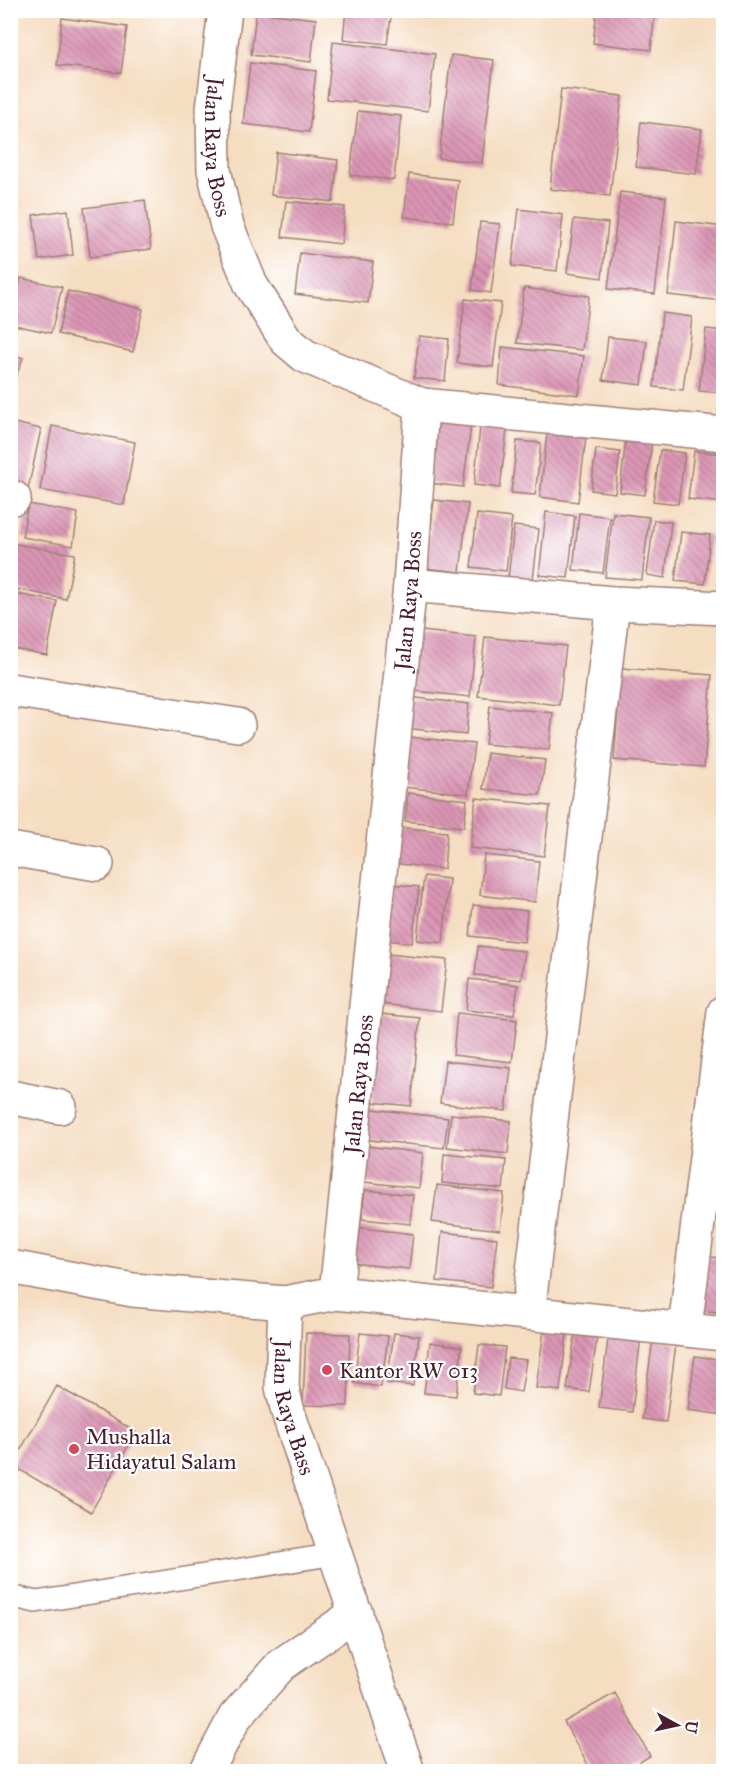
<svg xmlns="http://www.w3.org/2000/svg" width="734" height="1782" font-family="'IM FELL Great Primer',serif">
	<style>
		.building { fill: url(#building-back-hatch) }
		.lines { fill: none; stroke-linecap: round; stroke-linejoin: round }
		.service-casing { stroke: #a07e76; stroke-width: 24 }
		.minor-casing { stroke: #a07e76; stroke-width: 36 }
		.service { stroke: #fff; stroke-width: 21 }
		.minor { stroke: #fff; stroke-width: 33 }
		.poi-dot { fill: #d1495b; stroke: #fff; stroke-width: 2 }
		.labels { text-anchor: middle; stroke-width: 4.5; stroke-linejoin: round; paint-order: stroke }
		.street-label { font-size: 22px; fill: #4a1f2b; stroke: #fff }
		.poi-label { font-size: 22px; fill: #4a1f2b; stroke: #fff; text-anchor: start }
	</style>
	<defs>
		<pattern id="building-back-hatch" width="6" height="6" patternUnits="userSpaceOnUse" patternTransform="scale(1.5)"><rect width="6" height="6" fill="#db96b5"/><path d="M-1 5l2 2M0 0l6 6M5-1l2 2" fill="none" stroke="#b47a93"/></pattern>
	</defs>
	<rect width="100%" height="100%" fill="#fff"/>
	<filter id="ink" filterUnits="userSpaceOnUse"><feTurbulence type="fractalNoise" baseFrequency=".0167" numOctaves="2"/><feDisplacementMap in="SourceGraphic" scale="12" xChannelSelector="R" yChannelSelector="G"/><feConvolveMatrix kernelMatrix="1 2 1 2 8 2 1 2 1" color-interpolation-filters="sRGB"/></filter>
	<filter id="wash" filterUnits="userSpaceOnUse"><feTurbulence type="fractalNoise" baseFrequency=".008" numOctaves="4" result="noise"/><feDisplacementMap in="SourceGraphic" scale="24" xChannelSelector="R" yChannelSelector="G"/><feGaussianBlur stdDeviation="1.35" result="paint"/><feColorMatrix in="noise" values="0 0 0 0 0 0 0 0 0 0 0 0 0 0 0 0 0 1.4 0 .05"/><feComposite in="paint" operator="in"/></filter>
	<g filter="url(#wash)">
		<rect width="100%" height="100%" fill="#f5ddc1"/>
		<g id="blocks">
			<path class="building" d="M346 10H392L387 44 343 39Z
				M597 10H655L651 50 593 43Z
				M256 12 316 19 311 62 251 55Z
				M62 18 127 27 121 73 57 65Z
				M333 42 435 54 428 111 327 99Z
				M451 55 494 60 482 163 439 158Z
				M250 63 316 71 309 132 243 124Z
				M561 89 622 96 610 196 550 189Z
				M358 111 401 116 394 180 350 175Z
				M641 122 702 129 696 174 636 167Z
				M276 152 338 160 333 202 271 195Z
				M409 174 458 180 453 222 404 217Z
				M620 192 666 197 655 294 608 289Z
				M145 200 151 249 90 257 84 208Z
				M286 201 345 207 341 244 282 237Z
				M519 209 563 215 557 271 512 266Z
				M68 210 73 255 39 260 33 215Z
				M574 219 608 223 602 278 567 273Z
				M676 221 724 227V301L668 295Z
				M480 222 500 224 491 293 472 290Z
				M300 253 373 262 368 303 295 294Z
				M21 278 62 287 51 333 10 324Z
				M524 288 589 296 582 350 517 343Z
				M68 291 143 309 133 352 58 334Z
				M465 299 501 303 493 367 457 363Z
				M662 313 692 317 683 390 654 387Z
				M706 329 724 331V393L699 391Z
				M419 336 449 339 445 381 414 378Z
				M608 337 647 341 642 385 603 380Z
				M502 347 584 356 579 395 499 385Z
				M10 353 23 358 11 390H10Z
				M436 414 472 418 463 487 428 483Z
				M10 422 41 429 27 494 10 490Z
				M548 425 587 429 578 502 540 497Z
				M52 426 135 442 124 505 40 490Z
				M480 427 507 430 500 488 474 485Z
				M626 437 652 441 645 495 620 492Z
				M517 441 541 443 535 495 511 493Z
				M596 449 620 452 615 493 591 490Z
				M660 450 685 453 678 504 653 501Z
				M694 451 724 454V503L688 499Z
				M434 500 468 504 460 572 426 568Z
				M28 504 78 513 73 546 22 537Z
				M546 512 575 516 568 578 539 575Z
				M579 513 610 517 603 573 573 570Z
				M613 513 649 517 642 580 605 577Z
				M477 514 512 518 506 571 471 567Z
				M654 520 671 522 665 578 647 575Z
				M514 526 539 529 533 580 508 578Z
				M681 532 710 535 705 584 675 581Z
				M722 534H724V574H718Z
				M10 543 75 554 66 599 10 588Z
				M10 593 57 601 47 655 10 648Z
				M413 630 476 637 470 697 407 690Z
				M485 637 566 646 559 705 478 696Z
				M621 668 712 675 704 767 614 760Z
				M408 697 469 704 466 735 405 728Z
				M490 706 553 713 549 750 485 744Z
				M400 736 474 744 468 794 394 786Z
				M487 753 545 760 540 795 483 789Z
				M408 793 467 800 464 827 405 821Z
				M476 798 550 806 544 856 470 848Z
				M386 826 447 832 444 869 382 862Z
				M484 855 539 861 535 902 480 895Z
				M424 876 449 879 443 943 417 940Z
				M383 883 419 887 412 943 376 939Z
				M473 905 527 911 524 942 470 936Z
				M478 946 525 951 521 980 475 975Z
				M387 954 447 960 441 1011 381 1004Z
				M469 979 518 985 514 1015 466 1010Z
				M457 1013 517 1020 512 1062 453 1055Z
				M381 1014 420 1018 411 1106 372 1102Z
				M445 1061 511 1068 506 1111 440 1103Z
				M364 1108 448 1118 444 1148 361 1139Z
				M451 1114 511 1121 508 1154 447 1147Z
				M359 1145 423 1153 419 1188 355 1181Z
				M444 1154 506 1160 503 1189 442 1183Z
				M437 1185 504 1193 500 1230 432 1222Z
				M365 1190 413 1195 410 1224 362 1219Z
				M354 1227 413 1234 409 1269 350 1263Z
				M442 1232 497 1238 491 1287 437 1281Z
				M708 1257 724 1258V1312L704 1311Z
				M545 1323 568 1326 560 1391 536 1388Z
				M609 1332 641 1336 632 1412 599 1408Z
				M306 1333 350 1334 348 1406 303 1405Z
				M360 1333 388 1336 381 1387 354 1383Z
				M394 1333 419 1336 413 1386 387 1383Z
				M575 1335 597 1338 589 1392 567 1389Z
				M653 1339 676 1343 666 1422 642 1419Z
				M430 1342 462 1347 456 1396 424 1393Z
				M479 1345 505 1347 499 1396 473 1393Z
				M695 1356 724 1360V1415L688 1410Z
				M508 1358 526 1360 521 1392 504 1389Z
				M57 1386 136 1432 91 1512 12 1465Z
				M615 1693 650 1756 623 1772H592L564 1722Z"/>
		</g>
	</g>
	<g filter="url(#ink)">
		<use href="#blocks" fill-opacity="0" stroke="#a07e76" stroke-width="1.5"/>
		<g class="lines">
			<g class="service-casing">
				<path id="service" d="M10 1596 36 1602 336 1554"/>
			</g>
			<g class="minor-casing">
				<g id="minor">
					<path id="s1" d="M225 10 213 109 214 170 227 226 251 285 286 340 305 356 422 405 724 434"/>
					<path d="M10 497 14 498"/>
					<path d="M410 585 613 603 724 608"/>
					<path d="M10 690 238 725"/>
					<path d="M10 849 97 864"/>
					<path d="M10 1097 60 1107"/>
					<path d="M10 1267 133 1290 285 1303 336 1293 724 1334"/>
					<path id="s2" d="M336 1293 410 585 422 405"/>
					<path id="s3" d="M285 1303 282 1387 288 1412 408 1772"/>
					<path d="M528 1313 613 603"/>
					<path d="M685 1328 724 1012"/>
					<path d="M206 1772 235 1717 281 1665 356 1613"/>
				</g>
			</g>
			<use href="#service" class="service"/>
			<use href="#minor" class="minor"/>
		</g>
	</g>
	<g class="poi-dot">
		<circle cx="327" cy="1370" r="6"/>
		<circle cx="74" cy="1449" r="6"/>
	</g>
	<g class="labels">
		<g class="street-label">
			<text dy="8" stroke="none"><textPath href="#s1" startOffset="138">Jalan Raya Boss</textPath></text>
			<text dy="8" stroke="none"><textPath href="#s2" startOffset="696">Jalan Raya Boss</textPath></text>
			<text dy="8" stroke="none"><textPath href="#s2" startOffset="210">Jalan Raya Boss</textPath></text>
			<text dy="8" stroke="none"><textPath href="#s3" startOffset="106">Jalan Raya Bass</textPath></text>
		</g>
		<g class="poi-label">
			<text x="339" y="1378">Kantor RW 013</text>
			<text x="86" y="1444">Mushalla<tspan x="86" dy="25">Hidayatul Salam</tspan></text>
		</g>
	</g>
	<rect width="734" height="1782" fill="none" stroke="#fff" stroke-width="36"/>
	<g transform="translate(677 1725) rotate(98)" stroke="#ffffff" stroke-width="4.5" paint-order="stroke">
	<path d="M0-4.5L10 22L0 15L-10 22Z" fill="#4a1f2b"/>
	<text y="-9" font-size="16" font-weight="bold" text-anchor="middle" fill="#4a1f2b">U</text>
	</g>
</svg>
